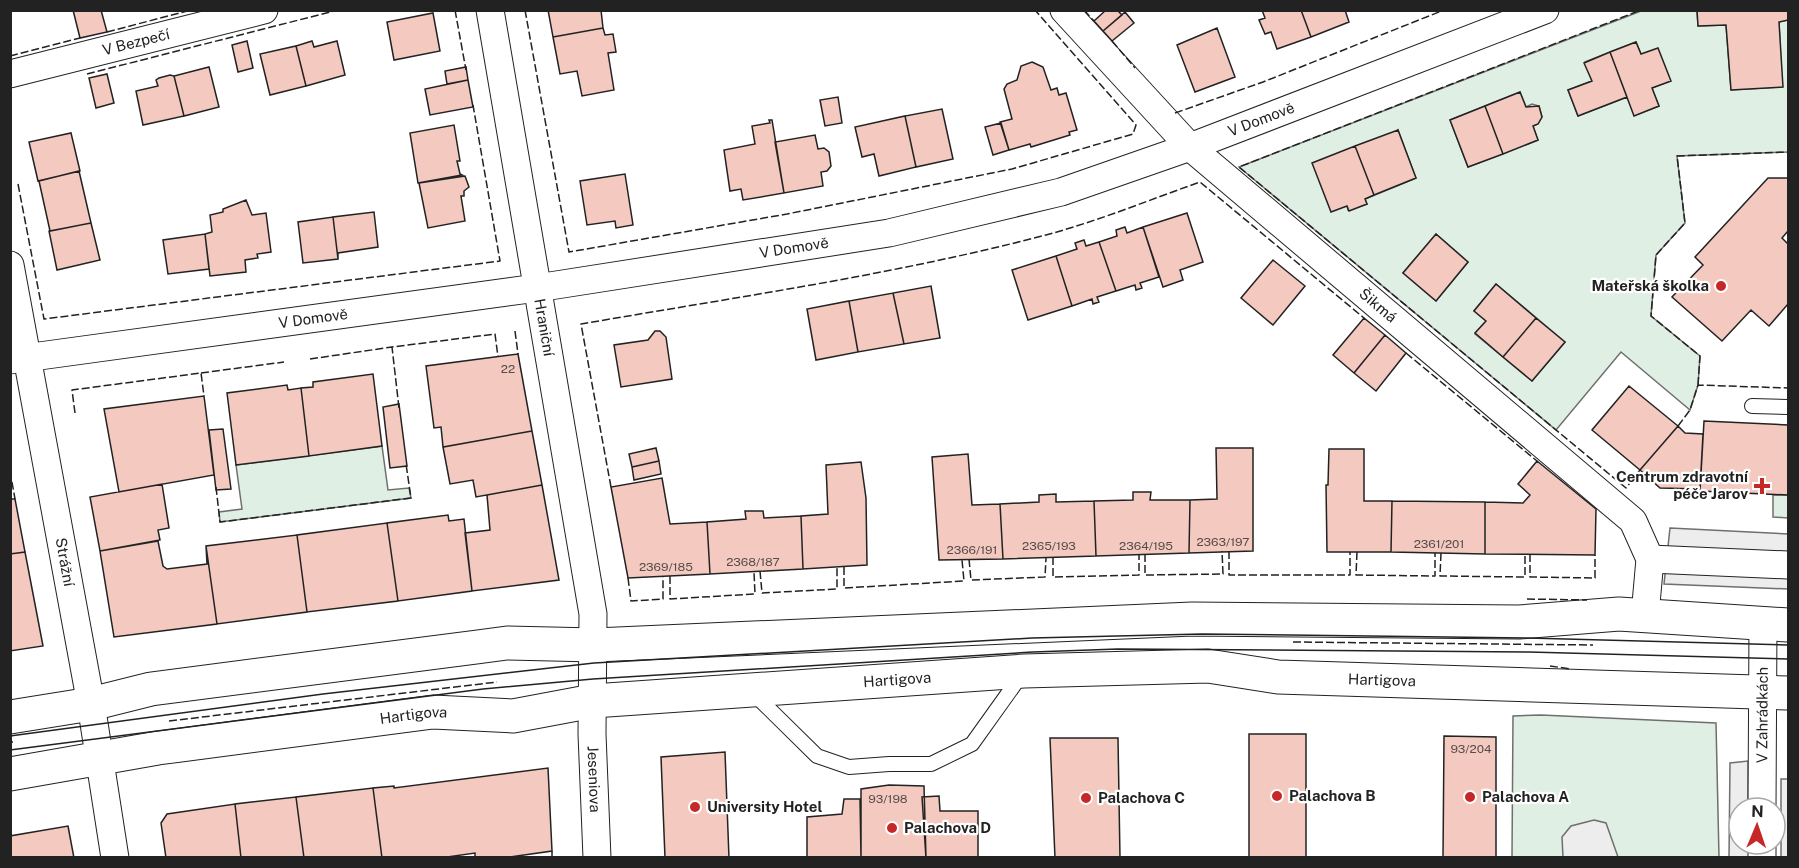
<svg xmlns="http://www.w3.org/2000/svg" width="1799" height="868" font-family="'Public Sans',sans-serif">
	<style>
		.green { fill: #e0efe3; stroke: #6f6f6f; stroke-width: 1.5; fill-rule: evenodd }
		.parking { fill: #ededed; stroke: #6f6f6f; stroke-width: 1.5 }
		.building { fill: #f3c9c0; stroke: #222; stroke-width: 1.5 }
		.lines { fill: none; stroke-linecap: round; stroke-linejoin: round }
		.lane-casing { stroke: #222; stroke-width: 16 }
		.street-casing { stroke: #222; stroke-width: 29 }
		.secondary-casing { stroke: #222; stroke-width: 35 }
		.lane { stroke: #fff; stroke-width: 14 }
		.street { stroke: #fff; stroke-width: 27 }
		.secondary { stroke: #fff; stroke-width: 33 }
		.tram { stroke: #222; stroke-width: 1.5 }
		.fence { stroke: #222; stroke-width: 1.5; stroke-dasharray: 8 3; stroke-linecap: butt }
		.poi-dot { fill: #c62828; stroke: #fff; stroke-width: 2 }
		.labels { text-anchor: middle; stroke-width: 4.5; stroke-linejoin: round; paint-order: stroke }
		.number-label { font-size: 12px; fill: #564c4a }
		.street-label { font-size: 15px; fill: #222; stroke: #fff }
		.poi-label { font-size: 15px; font-weight: bold; fill: #222; stroke: #fff; text-anchor: start }
	</style>
	<rect width="100%" height="100%" fill="#fff"/>
	<path class="green" d="M1641 11H1697L1698 26 1726 25 1731 90 1782 87 1779 22 1788 20V152L1677 156 1685 223 1656 255 1651 316 1700 356 1698 385 1690 410 1621 352 1556 430 1239 167ZM1636 42 1641 54 1670 81 1652 88 1659 106 1635 115 1627 97 1578 116 1568 90 1592 81 1585 62ZM1520 92 1526 107 1532 104 1539 106 1542 117 1538 124 1533 126 1538 140 1468 167 1450 120ZM1398 130 1416 178 1365 199 1367 204 1348 210 1347 206ZM1436 234 1468 262 1436 301 1403 273ZM1496 284 1565 342 1532 381 1475 334 1486 321 1474 311Z
		M382 446 388 490 409 488 411 498 220 522 219 512 242 509 236 465Z
		M1773 495H1788V518L1773 517Z
		M1541 715 1716 723 1719 857 1512 858 1513 716Z"/>
	<path class="parking" d="M1670 528 1788 534V589L1664 584Z
		M1748 761V808H1739V844H1749V857L1729 858 1730 763Z
		M1781 779H1788V857H1781Z
		M1594 820 1606 823 1618 857H1563L1562 837 1571 826Z"/>
	<path class="building" d="M73 10H101L107 32 80 38Z
		M548 10H601L603 28 553 37Z
		M1106 10H1117L1122 15 1103 31 1094 21Z
		M1262 10H1301L1311 37 1277 49 1271 32 1265 34 1259 20 1265 18Z
		M1301 10H1345L1349 22 1311 37Z
		M1697 10H1788V20L1779 22 1783 87 1731 90 1726 25 1698 26Z
		M1125 12 1134 23 1112 41 1103 31Z
		M433 13 440 51 394 60 387 22Z
		M603 28 605 35 613 34 616 52 608 53 614 90 582 96 577 71 560 74 553 37Z
		M1217 28 1235 77 1195 92 1177 45Z
		M247 41 253 68 238 72 232 45Z
		M312 41 314 47 337 41 345 75 306 86 296 46Z
		M1636 42 1641 54 1658 48 1671 81 1652 88 1659 106 1634 116 1610 52Z
		M296 46 306 86 270 95 260 54Z
		M1610 52 1627 97 1578 116 1568 90 1592 81 1584 63Z
		M1032 62 1043 67 1051 90 1057 88 1059 95 1066 93 1077 130 1069 132 1070 135 1031 147 1030 144 1009 150 1000 122 1012 119 1004 89 1007 84 1017 80 1021 66Z
		M209 67 219 107 184 116 174 76Z
		M466 67 468 80 447 84 445 71Z
		M107 74 114 103 96 108 89 78Z
		M170 75 174 76 184 116 143 125 136 91 158 86 156 80 159 78Z
		M468 80 473 107 430 115 425 89Z
		M1520 92 1526 107 1539 106 1542 117 1538 124 1533 126 1538 140 1503 154 1485 106Z
		M838 97 842 123 825 126 820 100Z
		M1485 106 1503 154 1468 167 1450 120Z
		M942 109 953 159 916 167 905 116Z
		M905 116 916 167 879 176 874 154 862 157 855 127Z
		M769 120H772L784 193 743 200 741 189 730 191 724 150 755 144 752 126 770 123Z
		M1001 123 1009 150 993 155 985 127Z
		M454 125 460 161H457L460 174 462 175 418 183 410 133Z
		M1398 130 1416 178 1374 195 1355 146Z
		M71 133 80 171 38 181 29 142Z
		M815 135 818 149 824 148 829 152 831 166 827 171 821 172 823 186 784 193 775 142Z
		M1355 146 1374 195 1365 199 1367 204 1349 211 1347 206 1331 212 1312 163Z
		M79 171 91 223 50 231 39 181Z
		M625 174 633 225 616 228 615 221 587 225 580 181Z
		M465 176 469 187 464 191V196H461L465 221 428 228 419 183Z
		M1768 178H1788V231L1782 238 1788 244V304L1769 326 1751 310 1722 341 1672 297 1703 265 1695 257Z
		M246 200 252 215 266 213 271 252 257 254 258 258 245 260 246 272 210 276 205 234 212 232 210 215 223 212V209Z
		M374 212 378 247 338 253V259L333 217Z
		M1187 213 1203 262 1180 270 1183 280 1163 287 1143 227Z
		M333 217 338 259 303 263 298 222Z
		M91 223 100 260 57 270 49 231Z
		M1125 227 1127 233 1143 227 1159 277 1140 283 1142 288 1136 290 1135 285 1116 291 1099 242 1117 236 1116 230Z
		M205 234 209 269 168 274 163 240Z
		M1436 234 1468 262 1436 301 1403 273Z
		M1084 240 1086 246 1099 242 1116 291 1097 297 1099 302 1093 304 1092 299 1072 306 1056 256 1077 249 1075 243Z
		M1056 256 1072 306 1028 320 1012 270Z
		M1273 260 1305 286 1273 325 1241 298Z
		M1496 284 1536 318 1503 357 1475 333 1486 321 1474 311Z
		M931 286 940 338 904 344 893 293Z
		M893 293 904 344 858 352 849 301Z
		M849 301 858 352 816 360 807 309Z
		M1364 318 1385 335 1354 373 1333 355Z
		M1536 318 1565 342 1532 381 1503 357Z
		M655 331H660L666 337 672 379 621 387 614 345 648 340Z
		M1385 335 1406 353 1376 391 1354 373Z
		M518 354 532 431 443 447 441 427 434 428 426 366Z
		M373 374 382 446 309 456 301 388 313 387V382Z
		M287 385 288 390 301 388 309 456 236 465 227 393Z
		M1629 386 1678 426 1640 470 1592 430Z
		M204 396 214 475 119 492 104 409Z
		M399 404 407 466 390 468 383 407Z
		M1704 421 1788 425V495L1700 491Z
		M1678 426 1685 433 1703 434 1700 489 1660 488 1640 470Z
		M223 429 231 489 216 490 209 430Z
		M532 431 542 485 476 497 473 480 450 484 443 447Z
		M656 448 659 461 632 467 629 454Z
		M1216 448H1253V551L1189 553 1190 500 1217 499Z
		M1329 449H1364V501H1392L1391 552H1327L1326 485H1328Z
		M968 454 972 505 1000 504 1003 559 939 560 932 457Z
		M659 461 661 474 634 480 632 467Z
		M1537 461 1596 509 1595 555 1485 554V502L1523 503 1530 495 1518 484Z
		M861 462 866 498 867 565 803 569 801 516 828 514 826 465Z
		M662 478 670 524 707 522 710 574 628 578 611 487Z
		M162 484 169 528 158 530 160 540 100 551 90 497Z
		M542 485 559 580 472 591 465 533 490 530 487 495Z
		M1133 492H1151L1150 500H1190L1189 553 1096 556 1094 501 1133 500Z
		M1056 494V502L1094 501 1096 556 1003 559 1000 504 1039 502V495Z
		M10 499H15L25 552 10 554Z
		M1392 501 1485 502V554L1391 552Z
		M745 511H763L764 518 801 516 803 569 710 574 707 522 746 519Z
		M448 515 449 521 464 519 472 591 398 601 387 523Z
		M387 523 398 601 307 612 297 535Z
		M297 535 307 612 217 624 206 546Z
		M158 541 163 566 167 569 207 564 206 546 217 624 114 637 100 551Z
		M25 552 43 646 10 651V554Z
		M1249 734H1306V858H1249Z
		M1444 736 1496 737V858H1443Z
		M1050 738H1118L1120 858H1055Z
		M725 752 729 858H665L661 757Z
		M548 768 552 851 503 858H475V853L440 858H382L373 788 394 786V788Z
		M889 785 924 786 926 858H861V789Z
		M373 788 382 858H304L296 797Z
		M939 796 940 811H978V858H926L922 797Z
		M296 797 304 858H241L235 804Z
		M844 799H860L861 858H807V817L842 814Z
		M235 804 241 858H166L161 823 167 814Z
		M68 826 74 858H10V836Z"/>
	<g class="lines">
		<g class="lane-casing">
			<path id="lane" d="M1752 406 1788 407
				M753 693 817 756 849 767 889 764H931L972 744 1022 674"/>
		</g>
		<g class="street-casing">
			<g id="street">
				<path id="s1" d="M490 10 593 614 592 734 597 858"/>
				<path id="s2" d="M1064 10 1190 147 1633 521 1650 559 1645 615"/>
				<path id="s3" d="M10 74 264 10"/>
				<path id="s4" d="M10 265 91 704 115 858"/>
				<path id="s5" d="M10 360 537 288 889 233 1061 192 1190 147 1545 10"/>
				<path d="M1650 559 1788 565"/>
				<path id="s6" d="M1762 808 1763 623"/>
				<path d="M1762 844V858"/>
			</g>
		</g>
		<g class="secondary-casing">
			<g id="secondary">
				<path d="M10 717 91 704 151 689 477 647 507 643 595 645 1192 619 1519 622 1619 614 1788 625"/>
				<path id="s7" d="M10 774 158 748 433 712 513 716 593 701 1024 671 1208 666 1278 677 1788 693"/>
			</g>
		</g>
		<use href="#lane" class="lane"/>
		<use href="#street" class="street"/>
		<use href="#secondary" class="secondary"/>
		<path class="tram" d="M10 736 323 694 594 663 1032 638 1202 634 1528 638 1788 645
			M10 750 483 689 593 679 1033 652 1118 649 1529 652 1788 659"/>
		<path class="fence" d="M455 10 466 70
			M525 10 569 252 787 214 1012 169 1133 134 1136 125 1035 10
			M1084 10 1094 21
			M107 32 191 10
			M1112 41 1135 68
			M10 56 80 38
			M87 74 338 10
			M1175 113 1263 82 1444 10
			M18 184 44 319 500 261 473 105
			M515 331 518 354
			M1406 353 1537 461
			M310 359 392 347
			M201 373 284 362
			M1698 385 1700 356 1651 316 1656 255 1685 223 1677 156 1788 152
			M399 408 392 347 495 334 498 357
			M75 413 72 390 201 373 204 396
			M1678 426 1690 410 1698 385 1788 388
			M1640 470 1626 488 1239 167 1641 10
			M10 471 15 499
			M216 487 220 522 411 498 406 464
			M611 487 581 324C737 297 893 275 1046 235 1098 221 1149 200 1200 182L1364 318
			M1229 551V575H1350V552
			M1357 552 1356 575 1435 576V553
			M1441 553 1440 576 1525 577V554
			M1145 554V575L1223 574 1222 551
			M1530 554V577L1595 578V555
			M1053 557V577L1139 575V555
			M969 559 971 580 1045 577 1046 558
			M844 567V588L964 581 962 560
			M760 571 762 593 837 589V567
			M670 576V599L755 594 754 572
			M628 578 631 601 663 599V577
			M1527 599 1587 600
			M1293 642 1593 645
			M1550 666 1571 669
			M169 721 497 682
			M10 742H13
			M552 851V858"/>
	</g>
	<g class="poi-dot">
		<circle cx="1721" cy="286" r="6"/>
		<path d="M1759 477h6v6h6v6h-6v6h-6v-6h-6v-6h6z"/>
		<circle cx="1277" cy="796" r="6"/>
		<circle cx="1470" cy="797" r="6"/>
		<circle cx="1086" cy="798" r="6"/>
		<circle cx="695" cy="807" r="6"/>
		<circle cx="892" cy="828" r="6"/>
	</g>
	<g class="labels">
		<g class="number-label">
			<text x="508" y="373">22</text>
			<text x="1223" y="546">2363/197</text>
			<text x="1439" y="548">2361/201</text>
			<text x="1049" y="550">2365/193</text>
			<text x="1146" y="550">2364/195</text>
			<text x="972" y="554">2366/191</text>
			<text x="753" y="566">2368/187</text>
			<text x="666" y="571">2369/185</text>
			<text x="1471" y="753">93/204</text>
			<text x="888" y="803">93/198</text>
		</g>
		<g class="street-label">
			<text dy="5" stroke="none"><textPath href="#s3" startOffset="130">V Bezpečí</textPath></text>
			<text dy="5" stroke="none"><textPath href="#s5" startOffset="1278">V Domově</textPath></text>
			<text dy="5" stroke="none"><textPath href="#s5" startOffset="792">V Domově</textPath></text>
			<text dy="5" stroke="none"><textPath href="#s2" startOffset="432">Šikmá</textPath></text>
			<text dy="5" stroke="none"><textPath href="#s5" startOffset="306">V Domově</textPath></text>
			<text dy="5" stroke="none"><textPath href="#s1" startOffset="322">Hraniční</textPath></text>
			<text dy="5" stroke="none"><textPath href="#s4" startOffset="302">Strážní</textPath></text>
			<text dy="5" stroke="none"><textPath href="#s7" startOffset="1380">Hartigova</textPath></text>
			<text dy="5" stroke="none"><textPath href="#s7" startOffset="894">Hartigova</textPath></text>
			<text dy="5" stroke="none"><textPath href="#s7" startOffset="408">Hartigova</textPath></text>
			<text dy="5" stroke="none"><textPath href="#s6" startOffset="93">V Zahrádkách</textPath></text>
			<text dy="5" stroke="none"><textPath href="#s1" startOffset="778">Jeseniova</textPath></text>
		</g>
		<g class="poi-label">
			<text x="1709" y="291" text-anchor="end">Mateřská školka</text>
			<text x="1748" y="482" text-anchor="end">Centrum zdravotní<tspan x="1748" dy="17">péče Jarov</tspan></text>
			<text x="1289" y="801">Palachova B</text>
			<text x="1482" y="802">Palachova A</text>
			<text x="1098" y="803">Palachova C</text>
			<text x="707" y="812">University Hotel</text>
			<text x="904" y="833">Palachova D</text>
		</g>
	</g>
	<rect width="1799" height="868" fill="none" stroke="#222222" stroke-width="24"/>
	<g transform="translate(1757 826) rotate(2)"><circle r="28" fill="#ffffff" stroke="#a7a7a7" stroke-width="1.5"/>
	<path d="M0-4.5L10 22L0 15L-10 22Z" fill="#c62828"/>
	<text y="-9" font-size="16" font-weight="bold" text-anchor="middle" fill="#222222">N</text>
	</g>
</svg>
